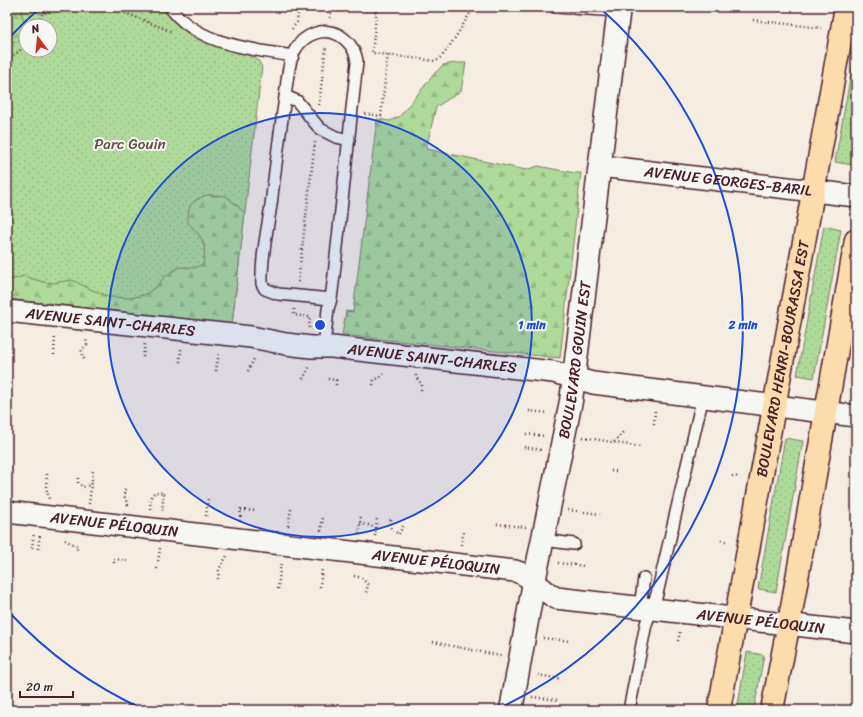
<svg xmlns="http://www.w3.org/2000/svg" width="863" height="717" font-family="Sriracha,sans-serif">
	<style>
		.green { fill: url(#green-dots); stroke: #7c7c62; fill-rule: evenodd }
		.forest { fill: url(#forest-firs); stroke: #7c7c62 }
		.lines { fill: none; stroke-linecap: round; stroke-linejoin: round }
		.service-casing { stroke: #4a1f2b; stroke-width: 14 }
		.minor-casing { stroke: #4a1f2b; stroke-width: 24 }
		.tertiary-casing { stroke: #4a1f2b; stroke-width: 25 }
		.primary-casing { stroke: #4a1f2b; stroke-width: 25 }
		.path { stroke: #4a1f2b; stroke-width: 2.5; stroke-dasharray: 1 3; stroke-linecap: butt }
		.service { stroke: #f6f6f2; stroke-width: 11 }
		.minor { stroke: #f6f6f2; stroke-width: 21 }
		.tertiary { stroke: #f6f6f2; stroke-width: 22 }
		.primary { stroke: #fcdcac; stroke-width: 22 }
		.ring { fill: none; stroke: #1d4ed8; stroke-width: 2 }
		.labels { text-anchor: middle; stroke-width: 4; stroke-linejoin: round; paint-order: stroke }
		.park-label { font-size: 15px; fill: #634e46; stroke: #f6f6f2 }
		.street-label { font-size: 15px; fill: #4a1f2b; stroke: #f6f6f2 }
		.centre { fill: #1d4ed8; stroke: #f6f6f2; stroke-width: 2 }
		.ring-label { font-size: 12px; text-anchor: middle; font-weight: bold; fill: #1d4ed8; stroke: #f6f6f2; stroke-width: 4; stroke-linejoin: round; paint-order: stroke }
	</style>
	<defs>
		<pattern id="green-dots" width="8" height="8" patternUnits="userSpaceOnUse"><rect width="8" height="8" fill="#aeda99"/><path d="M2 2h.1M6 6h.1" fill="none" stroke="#97bb84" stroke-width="1.8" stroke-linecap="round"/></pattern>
		<pattern id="forest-firs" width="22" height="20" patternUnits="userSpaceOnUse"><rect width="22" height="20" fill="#aeda99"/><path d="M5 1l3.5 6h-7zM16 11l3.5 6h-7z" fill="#97bb84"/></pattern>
	</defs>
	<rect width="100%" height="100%" fill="#f6ede2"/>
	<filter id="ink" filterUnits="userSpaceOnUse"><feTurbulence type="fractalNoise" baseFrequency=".025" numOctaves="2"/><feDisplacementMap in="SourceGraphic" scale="8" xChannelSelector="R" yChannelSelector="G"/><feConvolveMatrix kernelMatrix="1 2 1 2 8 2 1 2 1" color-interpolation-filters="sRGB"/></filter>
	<g filter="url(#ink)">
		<path class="green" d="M7 7H164L172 19 183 29 208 43 248 55 258 60 262 67 261 74 232 324 7 299ZM26 26H50V50H26Z
			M856 45V144L852 165 835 162Z
			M824 226 841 230 814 378 797 375Z
			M785 438 803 441 776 592 758 589Z
			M747 652 764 655 754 710H737Z"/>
		<path class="forest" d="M7 7H24L21 13 26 26V34L20 40 7 46Z
			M455 63H466L461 91 436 107 426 149 526 170 538 166 575 173H581L560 358 342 335 346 311 353 312 377 119 390 121 400 116 435 73 443 65Z
			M206 195 226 196 245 213 232 324 7 299V281L24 276 43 282 53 283 72 280 90 289 110 297 130 298 144 295 156 287 165 276 180 267 195 268 203 264C207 243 203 238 188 223 188 205 189 203 206 195Z"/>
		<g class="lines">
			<g class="service-casing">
				<path id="service" d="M170 7C197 45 251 49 293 56
					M555 7 619 11
					M285 96 297 101 320 129 336 137 349 140
					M324 346 328 309 331 299 334 275 357 62C356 51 349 41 339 35 323 27 304 34 295 50 288 62 287 83 285 97 280 133 275 169 271 205 267 231 261 258 262 284L265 289 278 294 331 299
					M543 540 574 544
					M640 607 644 578
					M629 710 646 624 657 594 703 396"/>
			</g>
			<g class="minor-casing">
				<g id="minor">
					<path id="s1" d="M600 166 856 196"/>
					<path id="s2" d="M7 311 251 337 286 344 311 347H332L553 372 593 383 856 416"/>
					<path id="s3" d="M7 512 515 571C532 575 540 590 556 598L856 632"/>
				</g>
			</g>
			<g class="tertiary-casing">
				<g id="tertiary">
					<path id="s4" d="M511 710 534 582 571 401 619 7"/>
				</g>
			</g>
			<g class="primary-casing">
				<g id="primary">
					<path id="s5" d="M719 710 816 176 846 7"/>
					<path d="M772 710 792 607 856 240"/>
				</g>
			</g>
			<path class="path" d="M110 7 173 32
				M342 7 377 12
				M377 7 372 53 436 61C445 58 467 17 474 7
				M44 13 51 7
				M330 18 332 7
				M753 20 821 28
				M37 26 45 7
				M292 29 297 22 299 7
				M7 60 26 46
				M319 105 326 46
				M365 114 381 116 388 54
				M298 282 315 142
				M294 309V315L310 317 309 328
				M9 346V341L12 331
				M54 355 55 335
				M143 357 145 343
				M84 359C81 352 80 350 87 345L86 338
				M180 362 181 349
				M216 371 219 352
				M248 371 255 357
				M416 375V377L422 385 421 390
				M303 379 310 366
				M328 379 336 380V385
				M373 385 374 380C379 378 383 377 384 371
				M529 411 548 413
				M654 424 655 410
				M526 434 544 436
				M583 437 640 447
				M614 442 623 432
				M524 447 542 450
				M611 471H616
				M47 474 46 487 49 499
				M732 476 740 477
				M78 478V483L83 487 92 485
				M7 488 10 489
				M125 489 124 495 129 508
				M89 504 93 471
				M150 509 151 497 155 492 164 493 162 511
				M241 510 257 511
				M568 510 600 514
				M206 516 208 498
				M391 519C389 528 391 530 399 534
				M240 521 241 506
				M360 524 369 525 376 529
				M497 524 526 527
				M288 526 291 509
				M321 531 323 517
				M359 534 361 516
				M399 534 403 526
				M375 536 377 518
				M65 540 77 546V551
				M721 540 728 542
				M461 545 464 530
				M32 548 34 533
				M38 549 40 534
				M114 563V559L130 561
				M558 563 585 566
				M157 569 160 548
				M354 576 362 578 368 585 366 593
				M218 579 219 569 227 556
				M320 587 322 568
				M278 589 281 562
				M543 638 570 641
				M678 641 680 631
				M433 642 501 656
				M538 675 560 679
				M532 697 558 700
				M467 708 481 710
				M688 710H691"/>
			<use href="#service" class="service"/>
			<use href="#minor" class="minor"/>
			<use href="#tertiary" class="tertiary"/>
			<use href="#primary" class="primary"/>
		</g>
	</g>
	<circle cx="320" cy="325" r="212" fill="#1d4ed8" fill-opacity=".12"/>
	<g class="ring">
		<circle cx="320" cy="325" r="212"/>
		<path d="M145 710A423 423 0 0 1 8 611M8 39A423 423 0 0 1 40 8M600 8A423 423 0 0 1 495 710"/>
	</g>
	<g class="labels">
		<g class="park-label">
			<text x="130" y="149">Parc Gouin</text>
		</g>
		<g class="street-label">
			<text dy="5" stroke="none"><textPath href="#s1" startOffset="129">AVENUE GEORGES-BARIL</textPath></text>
			<text dy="5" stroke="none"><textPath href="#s2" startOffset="104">AVENUE SAINT-CHARLES</textPath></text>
			<text dy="5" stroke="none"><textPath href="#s2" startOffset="428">AVENUE SAINT-CHARLES</textPath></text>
			<text dy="5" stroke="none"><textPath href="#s5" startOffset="357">BOULEVARD HENRI-BOURASSA EST</textPath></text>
			<text dy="5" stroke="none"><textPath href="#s4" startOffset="356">BOULEVARD GOUIN EST</textPath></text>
			<text dy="5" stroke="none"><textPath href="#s3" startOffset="108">AVENUE PÉLOQUIN</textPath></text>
			<text dy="5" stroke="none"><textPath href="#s3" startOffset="432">AVENUE PÉLOQUIN</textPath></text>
			<text dy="5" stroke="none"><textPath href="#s3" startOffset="767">AVENUE PÉLOQUIN</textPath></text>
		</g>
	</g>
	<circle cx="320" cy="325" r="6" class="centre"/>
	<g class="ring-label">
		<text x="532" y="329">1 min</text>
		<text x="743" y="329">2 min</text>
	</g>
	<rect width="863" height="717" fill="none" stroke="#f6f6f2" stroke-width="24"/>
	<rect x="12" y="12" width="839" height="693" fill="none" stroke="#4a1f2b" stroke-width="1.5" filter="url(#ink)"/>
	<g transform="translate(38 38) rotate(344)"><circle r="19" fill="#f6f6f2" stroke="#b1a0a2"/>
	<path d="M0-3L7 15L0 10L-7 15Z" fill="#c8321e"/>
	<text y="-6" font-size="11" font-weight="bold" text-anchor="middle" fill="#4a1f2b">N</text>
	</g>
	<path d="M20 691v6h53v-6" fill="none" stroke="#4a1f2b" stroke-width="2"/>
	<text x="26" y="691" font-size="12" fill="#4a1f2b" stroke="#f6f6f2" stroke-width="3" paint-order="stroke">20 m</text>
</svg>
